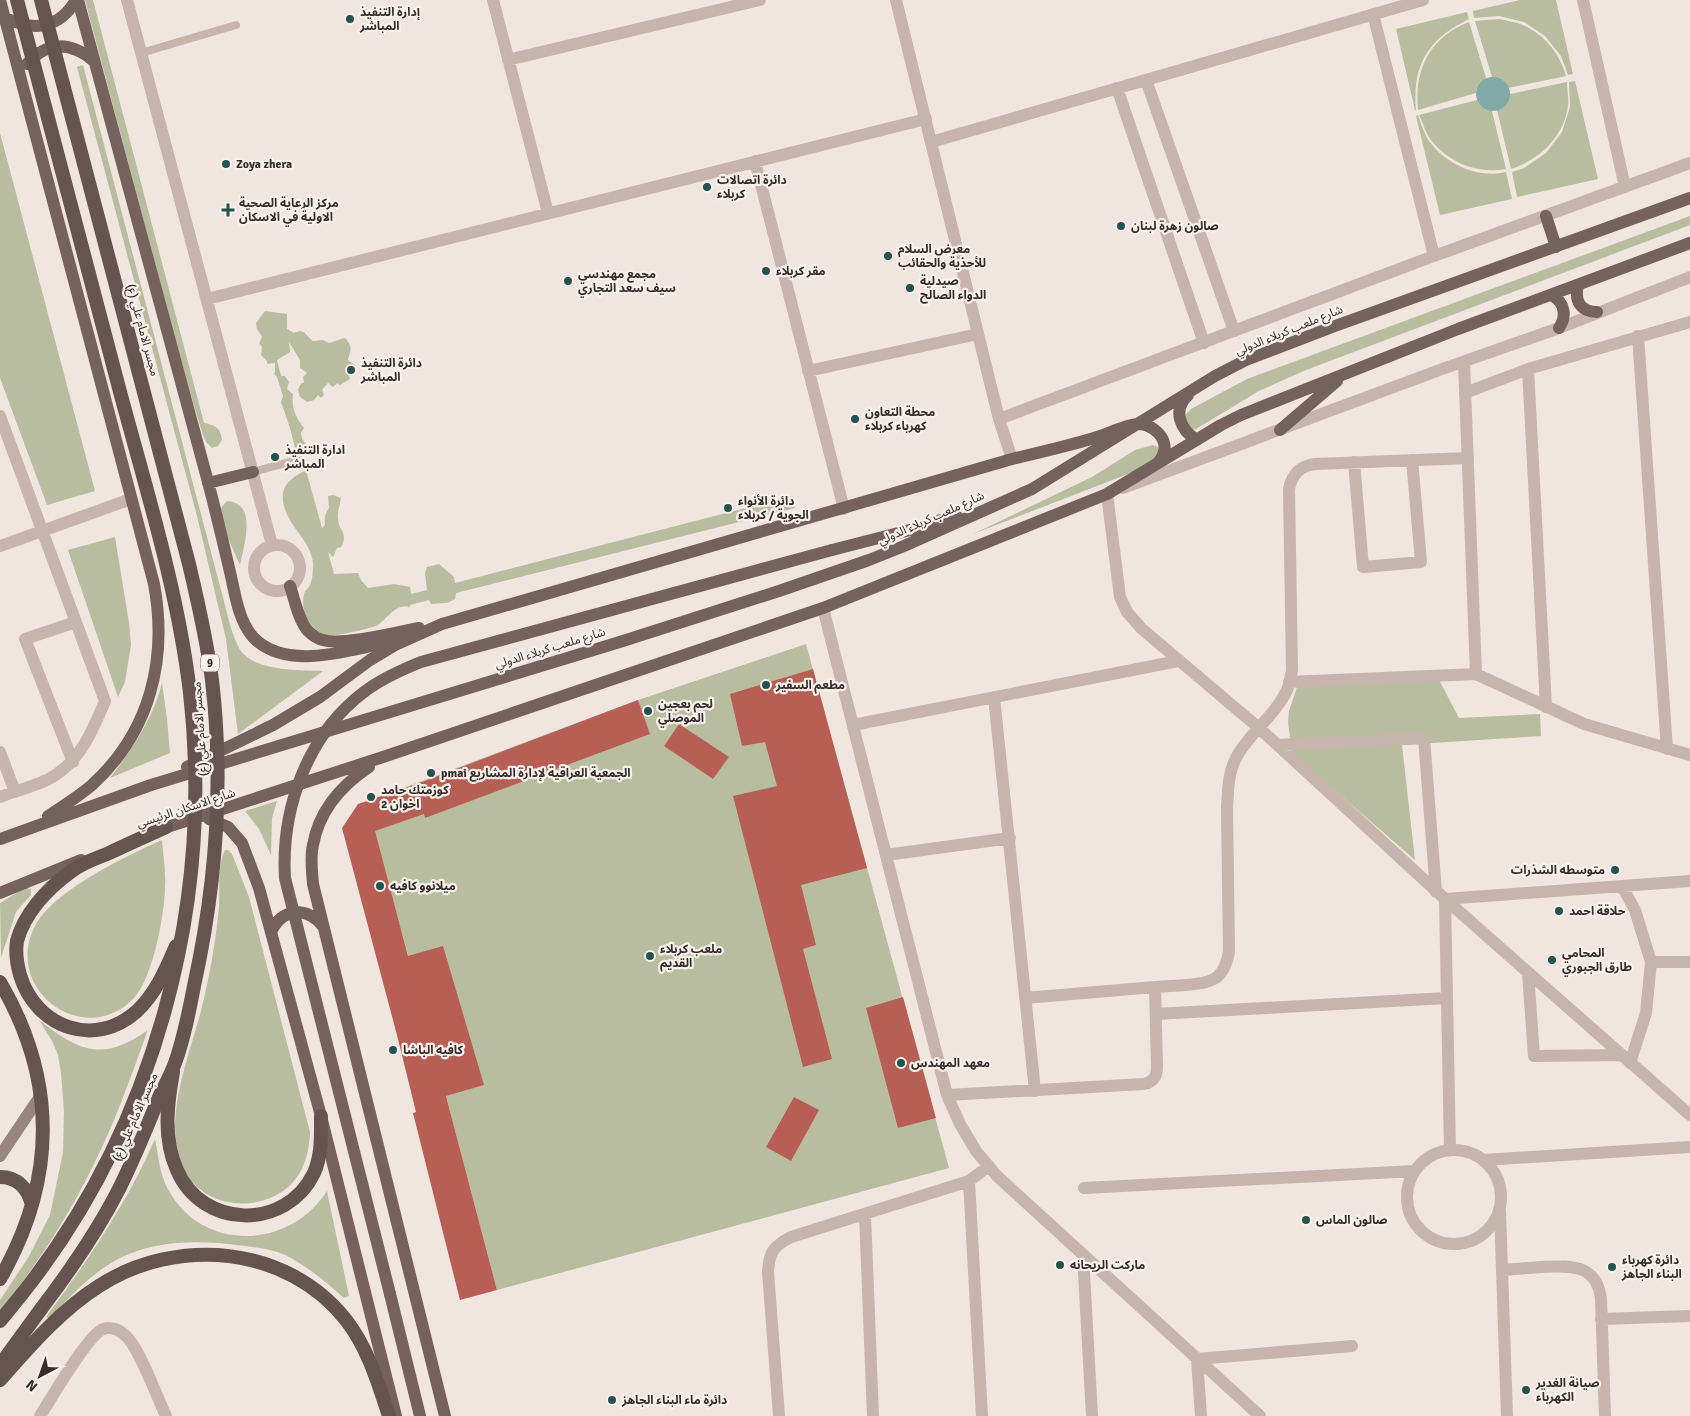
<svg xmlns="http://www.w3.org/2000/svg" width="1690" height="1416" font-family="Signika,'Noto Sans Arabic',sans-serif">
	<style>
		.green { fill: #b8bda0 }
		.water { fill: #81aaa6 }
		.building { fill: #b85f55 }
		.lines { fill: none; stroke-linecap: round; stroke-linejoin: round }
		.service { stroke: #c7b4ac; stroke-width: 8 }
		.minor { stroke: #c7b4ac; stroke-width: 12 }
		.tertiary { stroke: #c7b4ac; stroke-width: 12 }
		.secondary { stroke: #9a847e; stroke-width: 12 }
		.primary { stroke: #76625d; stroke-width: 12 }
		.trunk { stroke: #665450; stroke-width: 14 }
		.primary-bridge { stroke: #76625d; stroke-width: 12 }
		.trunk-bridge { stroke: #665450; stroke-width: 14 }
		.poi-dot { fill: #24524f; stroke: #f8f0eb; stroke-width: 2 }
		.labels { text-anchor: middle; stroke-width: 4.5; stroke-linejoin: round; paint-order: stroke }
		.shield { fill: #f8f0eb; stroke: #706764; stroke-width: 1 }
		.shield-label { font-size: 11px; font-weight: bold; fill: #362c2a }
		.poi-label { font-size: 12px; font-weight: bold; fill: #362c2a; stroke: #f8f0eb; text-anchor: start }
		.street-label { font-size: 12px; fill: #362c2a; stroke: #f8f0eb }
	</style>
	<rect width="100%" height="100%" fill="#f0e5df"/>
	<path class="green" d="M85 0H93L204 423C216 425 221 429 222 440L218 446 212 448 206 442 202 432 183 369Z
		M1520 0H1556L1573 74 1568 75 1561 56 1545 36 1524 22 1499 16 1474 18 1473 11Z
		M1467 12 1469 19C1428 39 1412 65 1416 110H1415L1396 29Z
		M1499 19C1507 21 1516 22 1523 25 1544 34 1560 54 1566 76L1508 88C1505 81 1499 78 1492 77L1475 21Z
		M1469 22 1486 78 1476 90V93L1418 110C1414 69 1430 37 1469 22Z
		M83 65 222 594C227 611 230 630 238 646 250 672 299 670 323 671L238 734 226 639 217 601 197 516 77 67Z
		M1575 81 1598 179 1517 197 1512 172 1524 168 1546 153 1562 132 1570 107 1569 82Z
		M1567 82C1567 90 1569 98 1568 106 1564 137 1539 160 1511 169L1497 110C1504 107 1508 102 1510 94Z
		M1477 100 1482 107 1492 111 1506 169C1477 174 1449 163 1431 140 1426 134 1423 123 1419 115Z
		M1418 115C1421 123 1424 134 1429 141 1446 164 1477 179 1506 172L1512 199 1440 215 1416 116Z
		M0 133 95 491 47 505 0 378Z
		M1690 216V225L1306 370 1259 391 1196 429 1191 430 1184 420 1185 415 1191 409 1247 379Z
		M265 311 287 314V329L294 333C305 328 305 335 313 341L323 340 329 343 345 338C354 348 350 349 348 360L355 365C355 371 354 374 349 376L350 379 340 385 337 383 333 387 328 383 322 390 324 395 321 398 318 395 314 400 307 402 300 397 298 390 300 385 304 382 303 377 307 373 300 368V360L289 342 290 352 277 360 281 376H285L289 382 287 389 293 394C291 408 296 417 304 428L301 433 302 439 309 448 306 453 301 457 296 452 290 428 281 402 283 396 277 377 274 374 275 372V363L267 364V361L261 355 262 347 259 343 262 337 257 329 256 323Z
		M1153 445 1158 447 1159 456 1141 469 973 534 1092 477 1135 450Z
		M306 470 322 528 325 525C324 518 325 514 329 508L328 496 333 495 341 498C340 505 337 512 338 519 339 532 349 533 341 547L337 548 333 557 328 552 334 574 358 573 361 580 368 588 394 584 410 587 411 594 427 590 425 573 427 567 439 564 454 577 455 583 792 496 795 508 456 593 455 599 447 603 431 604 429 600 410 605V607C396 603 388 618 378 625 370 629 333 637 325 635 310 630 300 610 304 594 305 590 309 588 310 585 313 579 313 569 313 562 310 539 286 525 283 501 281 484 293 477 306 470Z
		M227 501C258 503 244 545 240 565L227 536 220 509Z
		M115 537 129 623 131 645 125 682 118 697 68 550Z
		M806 644 949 1168 497 1290 429 1031 366 802 638 700Z
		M1438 678 1459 718 1540 714 1541 736 1402 745 1415 860 1292 753 1288 722 1289 711 1297 687Z
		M162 683 167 719 170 753 110 778C132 749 153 719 162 683Z
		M277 801 272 818 271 855 259 829 245 811Z
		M162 840C163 855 166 871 165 886 165 913 153 978 134 998 85 1050 2 990 35 926 53 891 126 856 162 840Z
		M225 850H228L232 854 249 897 310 1132C309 1150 306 1167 294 1181 267 1213 207 1211 186 1173 179 1159 175 1141 175 1125 176 1085 192 1046 202 1007 210 974 216 940 219 906 220 889 217 866 225 850Z
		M25 888 31 889V895L16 912 1 958 0 903Z
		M39 1020C80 1052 103 1062 148 1030 130 1079 113 1128 89 1174 64 1223 34 1269 0 1311V1300L28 1258 50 1215 63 1152 64 1111 61 1073 58 1055 52 1041Z
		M155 1139C159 1157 159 1174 169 1191 204 1253 290 1249 327 1191L349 1296 344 1298C326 1282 307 1266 285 1255 272 1249 259 1248 245 1246 203 1240 156 1239 118 1259 90 1274 70 1297 49 1319L46 1317C88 1260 126 1205 155 1139Z"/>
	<path class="water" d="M1476 94a17 17 0 1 1 34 0a17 17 0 1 1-34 0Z"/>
	<path class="building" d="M813 669 867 868 801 885 816 945 803 949 832 1059 803 1067 733 796 777 786 765 742 742 746 730 694Z
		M638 700 650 734 425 818 424 814 375 831 408 956 443 946 484 1085 446 1096 497 1290 460 1300 413 1113 416 1112 398 1039 342 828 358 804 414 785Z
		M679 724 729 757 713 779 664 746Z
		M903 997 936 1118 898 1128 866 1008Z
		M794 1097 819 1110 791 1161 766 1147Z"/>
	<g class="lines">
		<path class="service" d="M141 53 236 25
			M253 472 297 460"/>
		<path class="minor" d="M127 0 272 545
			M493 0 548 213
			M1583 0 1625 187
			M1373 14 1434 256
			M508 60 760 0
			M1146 80 1234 331
			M1117 88 1204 343
			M931 142 1423 0
			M755 161 844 509
			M207 299 926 119
			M1638 336 1667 749
			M1464 362 1476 674
			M1528 369 1546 707
			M808 371 978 334
			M1465 393 1528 369 1690 322
			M0 416 105 701C92 732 79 764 47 780 32 787 15 791 0 797
			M1354 462 1363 567 1421 562 1412 460
			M1107 494 1120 597 1127 612 1142 629 1259 728 1445 899 1690 1115
			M254 568a23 23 0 1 1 46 0a23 23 0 1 1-46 0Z
			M0 546 131 499
			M823 608 947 1095 960 1124 976 1151 997 1176 1260 1416
			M1289 682 1476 674 1584 724 1690 755
			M994 697 1035 1091
			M853 725 1178 661
			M1278 745 1424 738 1436 892
			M0 752 15 792
			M73 762 25 639 76 622
			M886 855 1010 838
			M1622 886 1635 910 1651 962 1646 1013 1630 1063
			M1651 962H1690
			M1528 973 1534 1056 1621 1055
			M1025 998 1155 987
			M1156 1014 1447 998
			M947 1095 1144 1084C1153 1082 1157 1077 1157 1067L1155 987C1171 985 1204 987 1217 977 1225 970 1227 961 1229 952L1227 808C1228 792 1228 773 1236 758 1249 733 1275 716 1287 690 1290 684 1290 677 1292 671L1289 489C1292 474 1300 466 1315 464L1468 458
			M1407 1197a47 47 0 1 1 94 0a47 47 0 1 1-94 0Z
			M1450 1150 1445 899 1690 881
			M1483 1160 1690 1147
			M1084 1188 1415 1171
			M1500 1211 1507 1416
			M865 1214 873 1416
			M1083 1255 1092 1416
			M1502 1270C1515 1269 1528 1268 1541 1267 1569 1266 1597 1263 1601 1299L1605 1416
			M1601 1319 1690 1316
			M40 1416C51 1399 87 1336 103 1329 111 1326 120 1330 127 1337 140 1350 157 1397 166 1416
			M779 1416 768 1272C769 1253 773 1246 791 1237L969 1181
			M982 1416 969 1181 989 1166
			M1201 1416 1197 1359 1352 1346"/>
		<path class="tertiary" d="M896 0 999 419 1012 459
			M999 419 1434 256 1690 163
			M1123 488 1445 368 1559 328 1690 277"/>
		<path class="secondary" d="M0 1156 41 1095"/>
		<path class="primary" d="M0 0 154 584C168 660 150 732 92 785 78 797 63 806 48 816
			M78 0C120 161 166 321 208 482 216 512 223 542 230 572 235 593 238 620 253 637 285 672 353 650 392 641
			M4 17C33 32 59 29 76 0
			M27 64C48 40 71 42 94 61
			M1546 216 1556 247
			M1578 286C1574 301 1581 312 1597 312
			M1551 295C1565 302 1567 316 1559 328
			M1188 395C1172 410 1180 430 1197 440
			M1280 430 1337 381
			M208 483 253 472
			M832 550 914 529 956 515
			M290 586C295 601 298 618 307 630 312 635 317 639 323 640 343 646 397 632 419 628
			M187 767 273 725 320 697 370 660 395 645 442 624 1012 459C1040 452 1069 446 1097 437 1108 434 1127 424 1138 424 1149 424 1161 432 1164 443 1166 450 1162 459 1157 464
			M369 767C342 785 319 811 313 845 310 857 312 871 313 884L445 1416
			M209 819 228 827 242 843 259 888 321 1116 396 1416
			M158 830 383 757 823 608 1107 494 1221 425 1241 415 1458 329 1690 243
			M0 839 151 785 623 641 779 591 869 560 904 546 1032 489 1215 376 1246 360 1335 326 1690 198
			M0 893 81 860
			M271 932C282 908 306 906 323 926
			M390 1294 420 1416"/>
		<path class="trunk" d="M166 827C146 836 126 845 107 854 94 859 80 864 69 873 47 889 24 914 17 941 15 953 17 964 20 975 36 1028 95 1049 137 1011 156 993 166 969 176 946
			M0 982C58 1081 56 1181 0 1279
			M173 1072C167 1105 163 1138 177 1170 202 1229 286 1231 314 1173 322 1155 321 1135 321 1116
			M0 1177C18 1177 28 1189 32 1205
			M0 1321 22 1294
			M0 1365 41 1309
			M0 1380C30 1346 61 1310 99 1286 176 1236 287 1245 346 1320 368 1348 378 1383 389 1416"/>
		<path class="primary-bridge" d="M390 1294 285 878C281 809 307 735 364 692 381 679 401 670 421 662L832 550"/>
		<path class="trunk-bridge" d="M17 0C51 129 85 259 119 388 146 489 178 590 190 693 214 905 155 1127 22 1294
			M41 0 189 564C198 602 207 641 212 680 224 783 216 886 194 986 189 1012 184 1038 175 1063 171 1074 165 1085 160 1095 147 1127 134 1159 119 1189 97 1232 70 1271 41 1309"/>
	</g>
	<g class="poi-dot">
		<circle cx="350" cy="19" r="5"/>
		<circle cx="226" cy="164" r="5"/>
		<circle cx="707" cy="187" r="5"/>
		<path d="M225.5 202.5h5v5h5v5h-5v5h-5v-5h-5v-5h5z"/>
		<circle cx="1121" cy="226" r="5"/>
		<circle cx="888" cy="256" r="5"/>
		<circle cx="766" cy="271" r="5"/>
		<circle cx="568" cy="281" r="5"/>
		<circle cx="910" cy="288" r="5"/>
		<circle cx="351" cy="370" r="5"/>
		<circle cx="855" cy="419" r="5"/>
		<circle cx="275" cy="457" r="5"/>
		<circle cx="728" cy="508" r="5"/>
		<circle cx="766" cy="685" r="5"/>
		<circle cx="648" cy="711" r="5"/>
		<circle cx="431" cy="773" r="5"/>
		<circle cx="371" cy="797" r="5"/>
		<circle cx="1615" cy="870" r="5"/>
		<circle cx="380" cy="886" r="5"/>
		<circle cx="1559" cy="911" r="5"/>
		<circle cx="650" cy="956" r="5"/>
		<circle cx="1552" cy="960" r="5"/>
		<circle cx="393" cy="1050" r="5"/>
		<circle cx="901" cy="1063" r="5"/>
		<circle cx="1306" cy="1220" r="5"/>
		<circle cx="1060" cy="1265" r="5"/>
		<circle cx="1612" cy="1267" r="5"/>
		<circle cx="1526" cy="1390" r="5"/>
		<circle cx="612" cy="1400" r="5"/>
	</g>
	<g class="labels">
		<rect class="shield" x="201" y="654.5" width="18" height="17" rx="4"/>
		<g class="shield-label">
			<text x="210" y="667">9</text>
		</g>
		<g class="poi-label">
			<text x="360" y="16">إدارة التنفيذ<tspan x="360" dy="14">المباشر</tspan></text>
			<text x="236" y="168">Zoya zhera</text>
			<text x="717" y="184">دائرة اتصالات<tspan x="717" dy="14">كربلاء</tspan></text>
			<text x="239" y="207">مركز الرعاية الصحية<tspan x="239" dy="14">الاولية في الاسكان</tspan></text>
			<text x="1131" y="230">صالون زهرة لبنان</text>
			<text x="898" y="253">معرض السلام<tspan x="898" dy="14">للأحذية والحقائب</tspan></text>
			<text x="776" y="275">مقر كربلاء</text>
			<text x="578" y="278">مجمع مهندسي<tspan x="578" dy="14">سيف سعد التجاري</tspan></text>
			<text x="920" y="285">صيدلية<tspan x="920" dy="14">الدواء الصالح</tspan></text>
			<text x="361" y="367">دائرة التنفيذ<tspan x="361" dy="14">المباشر</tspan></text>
			<text x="865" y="416">محطة التعاون<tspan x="865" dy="14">كهرباء كربلاء</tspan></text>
			<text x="285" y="454">ادارة التنفيذ<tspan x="285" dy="14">المباشر</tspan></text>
			<text x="738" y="505">دائرة الأنواء<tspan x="738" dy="14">الجوية / كربلاء</tspan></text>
			<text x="776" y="689">مطعم السفير</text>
			<text x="658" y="708">لحم بعجين<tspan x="658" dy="14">الموصلي</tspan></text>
			<text x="441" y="777">pmai الجمعية العراقية لإدارة المشاريع</text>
			<text x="381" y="794">كوزمتك حامد<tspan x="381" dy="14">اخوان 2</tspan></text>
			<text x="1605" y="874" text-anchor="end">متوسطه الشذرات</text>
			<text x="390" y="890">ميلانوو كافيه</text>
			<text x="1569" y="915">حلاقة احمد</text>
			<text x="660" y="953">ملعب كربلاء<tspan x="660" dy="14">القديم</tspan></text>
			<text x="1562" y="957">المحامي<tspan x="1562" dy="14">طارق الجبوري</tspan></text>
			<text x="403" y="1054">كافيه الباشا</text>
			<text x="911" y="1067">معهد المهندس</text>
			<text x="1316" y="1224">صالون الماس</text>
			<text x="1622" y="1264">دائرة كهرباء<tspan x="1622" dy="14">البناء الجاهز</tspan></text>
			<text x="1070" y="1269">ماركت الريحانه</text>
			<text x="1536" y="1387">صيانة الغدير<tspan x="1536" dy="14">الكهرباء</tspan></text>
			<text x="622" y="1404">دائرة ماء البناء الجاهز</text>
		</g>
		<g class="street-label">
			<text transform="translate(143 330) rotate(75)" y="4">مجسر الامام علي (ع)</text>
			<text transform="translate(1289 330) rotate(-22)" y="4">شارع ملعب كربلاء الدولي</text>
			<text transform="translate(931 518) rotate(-24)" y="4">شارع ملعب كربلاء الدولي</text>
			<text transform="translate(550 648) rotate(-17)" y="4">شارع ملعب كربلاء الدولي</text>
			<text transform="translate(200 729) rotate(-94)" y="4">مجسر الامام علي (ع)</text>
			<text transform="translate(186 808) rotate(-18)" y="4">شارع الاسكان الرئيسي</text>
			<text transform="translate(135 1117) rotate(-66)" y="4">مجسر الامام علي (ع)</text>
		</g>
	</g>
	<g transform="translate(40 1376) rotate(221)" stroke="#f8f0eb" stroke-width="4" paint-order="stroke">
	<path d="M0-4L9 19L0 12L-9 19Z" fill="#362c2a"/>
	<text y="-8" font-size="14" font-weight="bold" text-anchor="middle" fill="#362c2a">N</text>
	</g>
</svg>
